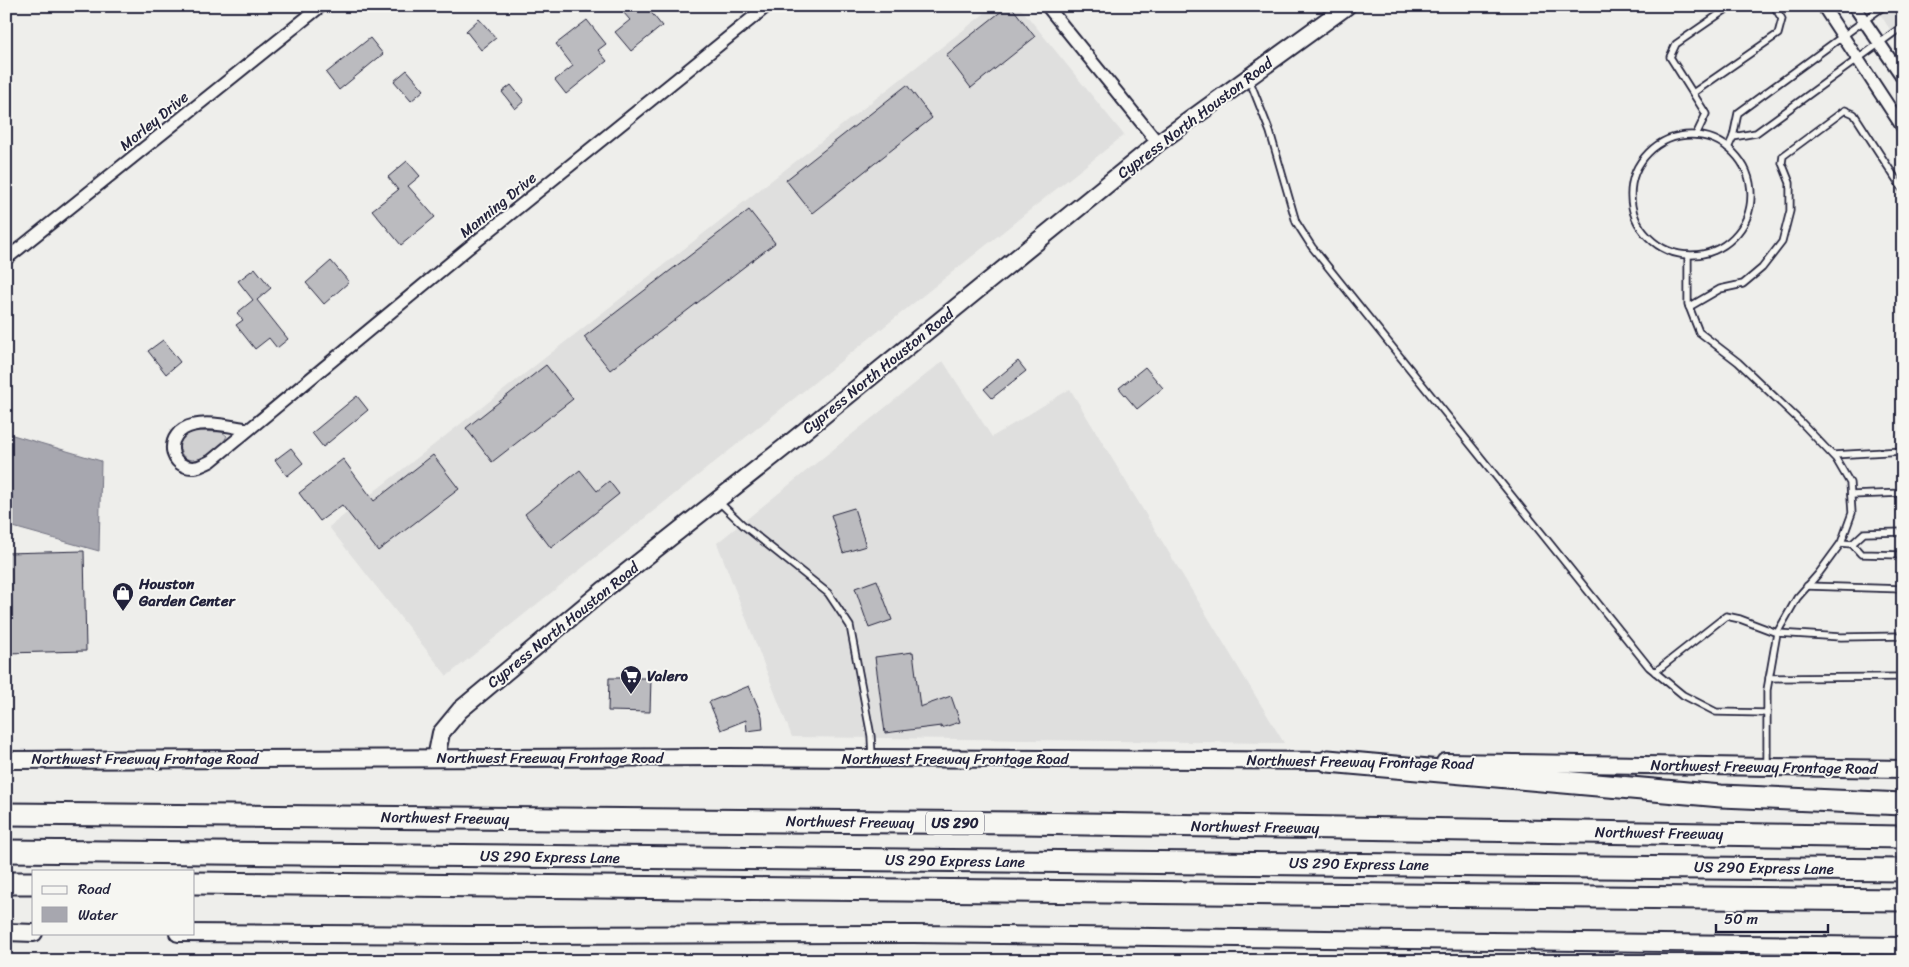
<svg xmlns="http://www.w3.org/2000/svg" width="1909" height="967" font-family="Sriracha,sans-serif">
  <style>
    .built { fill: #dfdfde }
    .green { fill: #d0d0d1; stroke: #797986 }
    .water { fill: #a7a7af; stroke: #727281 }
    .building { fill: #bbbbbf; stroke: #22223b }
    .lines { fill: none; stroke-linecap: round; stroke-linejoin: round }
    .service-casing { stroke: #22223b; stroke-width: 9 }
    .minor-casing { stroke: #22223b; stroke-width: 15 }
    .secondary-casing { stroke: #22223b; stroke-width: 20 }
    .motorway-casing { stroke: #22223b; stroke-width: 25 }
    .service { stroke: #f6f6f2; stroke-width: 5.5 }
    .minor { stroke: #f6f6f2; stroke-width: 11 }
    .secondary { stroke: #f6f6f2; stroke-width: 16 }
    .motorway { stroke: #f6f6f2; stroke-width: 21 }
    .labels { text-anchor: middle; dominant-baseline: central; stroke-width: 4; stroke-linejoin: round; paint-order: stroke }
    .shield { fill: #f6f6f2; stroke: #626272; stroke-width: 1 }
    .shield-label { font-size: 14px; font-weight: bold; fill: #22223b }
    .street-label { font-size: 15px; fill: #22223b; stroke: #f6f6f2 }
    .poi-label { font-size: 15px; font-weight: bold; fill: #22223b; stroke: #f6f6f2; text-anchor: start }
  </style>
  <rect width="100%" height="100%" fill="#eeeeeb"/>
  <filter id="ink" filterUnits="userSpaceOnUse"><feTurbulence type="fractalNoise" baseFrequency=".02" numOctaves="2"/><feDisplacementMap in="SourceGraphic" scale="10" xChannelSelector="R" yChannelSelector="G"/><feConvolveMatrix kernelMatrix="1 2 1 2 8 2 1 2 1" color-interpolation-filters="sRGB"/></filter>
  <g filter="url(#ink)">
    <g class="built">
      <polygon points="994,6 1019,6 1124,135 447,676 329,527"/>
      <polygon points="1875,6 1903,6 1903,50"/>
      <polygon points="943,361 992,437 1070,389 1284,743 792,737 717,543"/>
    </g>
    <path class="green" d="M 195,431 L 222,432 L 227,436 C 218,454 181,476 179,443 L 184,436 Z"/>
    <polygon class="water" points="6,433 101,461 99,551 6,525"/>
    <g class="building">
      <polygon points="631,6 646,6 662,26 631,51 615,32 630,20 623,12"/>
      <polygon points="1008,6 1011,6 1035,37 971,88 946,55"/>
      <polygon points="479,19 496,38 481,50 466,31"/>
      <polygon points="587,20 606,44 598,50 607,61 566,94 555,80 573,66 556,44"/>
      <polygon points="370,38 383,54 339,90 326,73"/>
      <polygon points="407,70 424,90 411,101 394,81"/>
      <polygon points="511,85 524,101 515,109 502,92"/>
      <polygon points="907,85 932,118 812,213 786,180"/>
      <polygon points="407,161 420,176 408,186 435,217 401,245 372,210 398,190 388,177"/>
      <polygon points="749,210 775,243 610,370 584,337"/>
      <polygon points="331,261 349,282 324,304 306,283"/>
      <polygon points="255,268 271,288 257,300 288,339 277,348 269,338 255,349 236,325 243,320 237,313 253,300 238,281"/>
      <polygon points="163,340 180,362 166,374 148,351"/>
      <polygon points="1018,361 1026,371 992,398 984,389"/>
      <polygon points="546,365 573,399 492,462 466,428"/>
      <polygon points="1145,367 1163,388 1137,409 1119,388"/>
      <polygon points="357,396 368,410 323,447 312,433"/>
      <polygon points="291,448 303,463 287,476 275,460"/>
      <polygon points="433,455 459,489 378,551 342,505 320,521 299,493 343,459 374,501"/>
      <polygon points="580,470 597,491 609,481 619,494 551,548 525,514"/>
      <polygon points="854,508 866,546 843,553 831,515"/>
      <polygon points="84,551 86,651 6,653 6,553"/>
      <polygon points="877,580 892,620 869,628 855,588"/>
      <polygon points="913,652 920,707 951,696 960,722 941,728 941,726 885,733 875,657"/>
      <polygon points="609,678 651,678 650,712 608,711"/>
      <polygon points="749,686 762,716 763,729 747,731 746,720 721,730 709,702"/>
    </g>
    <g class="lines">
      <g class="service-casing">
        <g id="service">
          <polyline points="1249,79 1270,132 1296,222 1312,247 1649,667 1683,695 1716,712 1767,713"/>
          <polyline points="1693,93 1778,34 1782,19 1774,6"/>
          <polyline points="1696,135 1706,114 1670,57 1676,44 1731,6"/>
          <circle cx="1691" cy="195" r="60"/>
          <polyline points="1733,137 1756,133 1903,26"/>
          <polyline points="1728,148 1733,137 1738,113 1884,6"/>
          <polyline points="1688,255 1688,304 1699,332 1738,362 1800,421 1836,459 1850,483 1852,513 1841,543"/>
          <polyline points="1689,307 1720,289 1743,284 1762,268 1782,242 1790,211 1790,183 1782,163 1783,156 1845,110 1854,114 1903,190"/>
          <polyline points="1833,455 1903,451"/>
          <polyline points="1851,495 1903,493"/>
          <polyline points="718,501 743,525 828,593 850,626 871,736 872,757"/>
          <polyline points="1852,544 1864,533 1903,532"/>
          <polyline points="1807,586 1903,589"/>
          <polyline points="1655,672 1726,616 1740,619 1777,633 1841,637 1903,636"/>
          <polyline points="1769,678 1903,677"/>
          <polyline points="1767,766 1767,690 1777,633 1797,598 1819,573 1841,543 1852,544 1861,554 1903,555"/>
        </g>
      </g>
      <g class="minor-casing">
        <g id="minor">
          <polyline points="1047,6 1158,143"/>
          <polyline points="1823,6 1903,128"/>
          <polyline points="1854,6 1903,78"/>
          <polyline points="6,259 321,6"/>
          <path d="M 248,429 C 232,427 210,421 194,425 C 161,432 169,472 197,467 C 201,466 207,463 211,461 L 467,249 L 767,6"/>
        </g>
      </g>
      <g class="secondary-casing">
        <g id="secondary">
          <polyline points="436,758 441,733 460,710 484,690 605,589 786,446 1158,143 1347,6"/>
          <polyline points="6,760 727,757 1338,761"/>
          <polyline points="1445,762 1903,769"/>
          <polyline points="6,932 34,933"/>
          <polyline points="178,933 467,935 913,934 1903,946"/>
        </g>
      </g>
      <g class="motorway-casing">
        <g id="motorway">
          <polyline points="1328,761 1721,796 1903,804"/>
          <polyline points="6,814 1022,823 1903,837"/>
          <polyline points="6,851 1903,870"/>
          <polyline points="6,883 34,883"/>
          <polyline points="194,883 1903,900"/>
        </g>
      </g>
      <use href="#service" class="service"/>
      <use href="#minor" class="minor"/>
      <use href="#secondary" class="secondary"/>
      <use href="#motorway" class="motorway"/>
    </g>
  </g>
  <defs>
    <g id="shop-pin" transform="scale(1.125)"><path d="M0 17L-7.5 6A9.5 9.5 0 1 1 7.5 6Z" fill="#22223b" stroke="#f6f6f2"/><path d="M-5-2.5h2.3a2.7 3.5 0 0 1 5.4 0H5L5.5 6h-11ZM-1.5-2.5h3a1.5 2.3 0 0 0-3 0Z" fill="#fff"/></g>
    <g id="supermarket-pin" transform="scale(1.125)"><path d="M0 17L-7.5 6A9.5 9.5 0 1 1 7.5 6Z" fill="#22223b" stroke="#f6f6f2"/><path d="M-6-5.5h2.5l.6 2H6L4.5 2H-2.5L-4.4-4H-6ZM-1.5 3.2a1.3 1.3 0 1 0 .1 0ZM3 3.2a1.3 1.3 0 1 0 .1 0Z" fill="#fff"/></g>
  </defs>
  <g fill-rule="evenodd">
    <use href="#shop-pin" x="123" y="593"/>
    <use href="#supermarket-pin" x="631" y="676"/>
  </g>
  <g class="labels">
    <rect class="shield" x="926" y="811.5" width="58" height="23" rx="4"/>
    <g class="shield-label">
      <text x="955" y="823">US 290</text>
    </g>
    <g class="street-label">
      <text transform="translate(1195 118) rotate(-37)">Cypress North Houston Road</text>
      <text transform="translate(154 121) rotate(-39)">Morley Drive</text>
      <text transform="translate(498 205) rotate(-39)">Manning Drive</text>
      <text transform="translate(878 371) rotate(-39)">Cypress North Houston Road</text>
      <text transform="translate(563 625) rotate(-39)">Cypress North Houston Road</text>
      <text x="550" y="758">Northwest Freeway Frontage Road</text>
      <text x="145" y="759">Northwest Freeway Frontage Road</text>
      <text x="955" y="759">Northwest Freeway Frontage Road</text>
      <text transform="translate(1360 762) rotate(1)">Northwest Freeway Frontage Road</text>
      <text transform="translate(1764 767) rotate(1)">Northwest Freeway Frontage Road</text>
      <text transform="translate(445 818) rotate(1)">Northwest Freeway</text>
      <text transform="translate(850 822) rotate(1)">Northwest Freeway</text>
      <text transform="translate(1255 827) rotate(1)">Northwest Freeway</text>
      <text transform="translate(1659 833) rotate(1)">Northwest Freeway</text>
      <text transform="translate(550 857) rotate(1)">US 290 Express Lane</text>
      <text transform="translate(955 861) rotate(1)">US 290 Express Lane</text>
      <text transform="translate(1359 864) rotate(1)">US 290 Express Lane</text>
      <text transform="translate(1764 868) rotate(1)">US 290 Express Lane</text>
    </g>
    <g class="poi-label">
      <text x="139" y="584">Houston<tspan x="139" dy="17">Garden Center</tspan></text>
      <text x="647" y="676">Valero</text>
    </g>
  </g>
  <rect width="1909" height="967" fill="none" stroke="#f6f6f2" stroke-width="25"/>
  <rect x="12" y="12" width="1884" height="942" fill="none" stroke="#22223b" stroke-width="2" filter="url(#ink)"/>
  <rect x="32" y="870" width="162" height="65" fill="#f6f6f2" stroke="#a1a1a9"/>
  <rect x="42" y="886" width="25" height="8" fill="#f6f6f2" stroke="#a1a1a9"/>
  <text x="78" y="894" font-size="15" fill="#22223b">Road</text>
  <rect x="42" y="907" width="25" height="15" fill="#a7a7af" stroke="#a1a1a9"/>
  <text x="78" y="920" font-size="15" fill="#22223b">Water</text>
  <path d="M1716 924v8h112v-8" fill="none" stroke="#22223b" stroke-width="2.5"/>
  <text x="1724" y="924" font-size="15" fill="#22223b" stroke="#f6f6f2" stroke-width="4" paint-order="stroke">50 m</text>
</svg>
